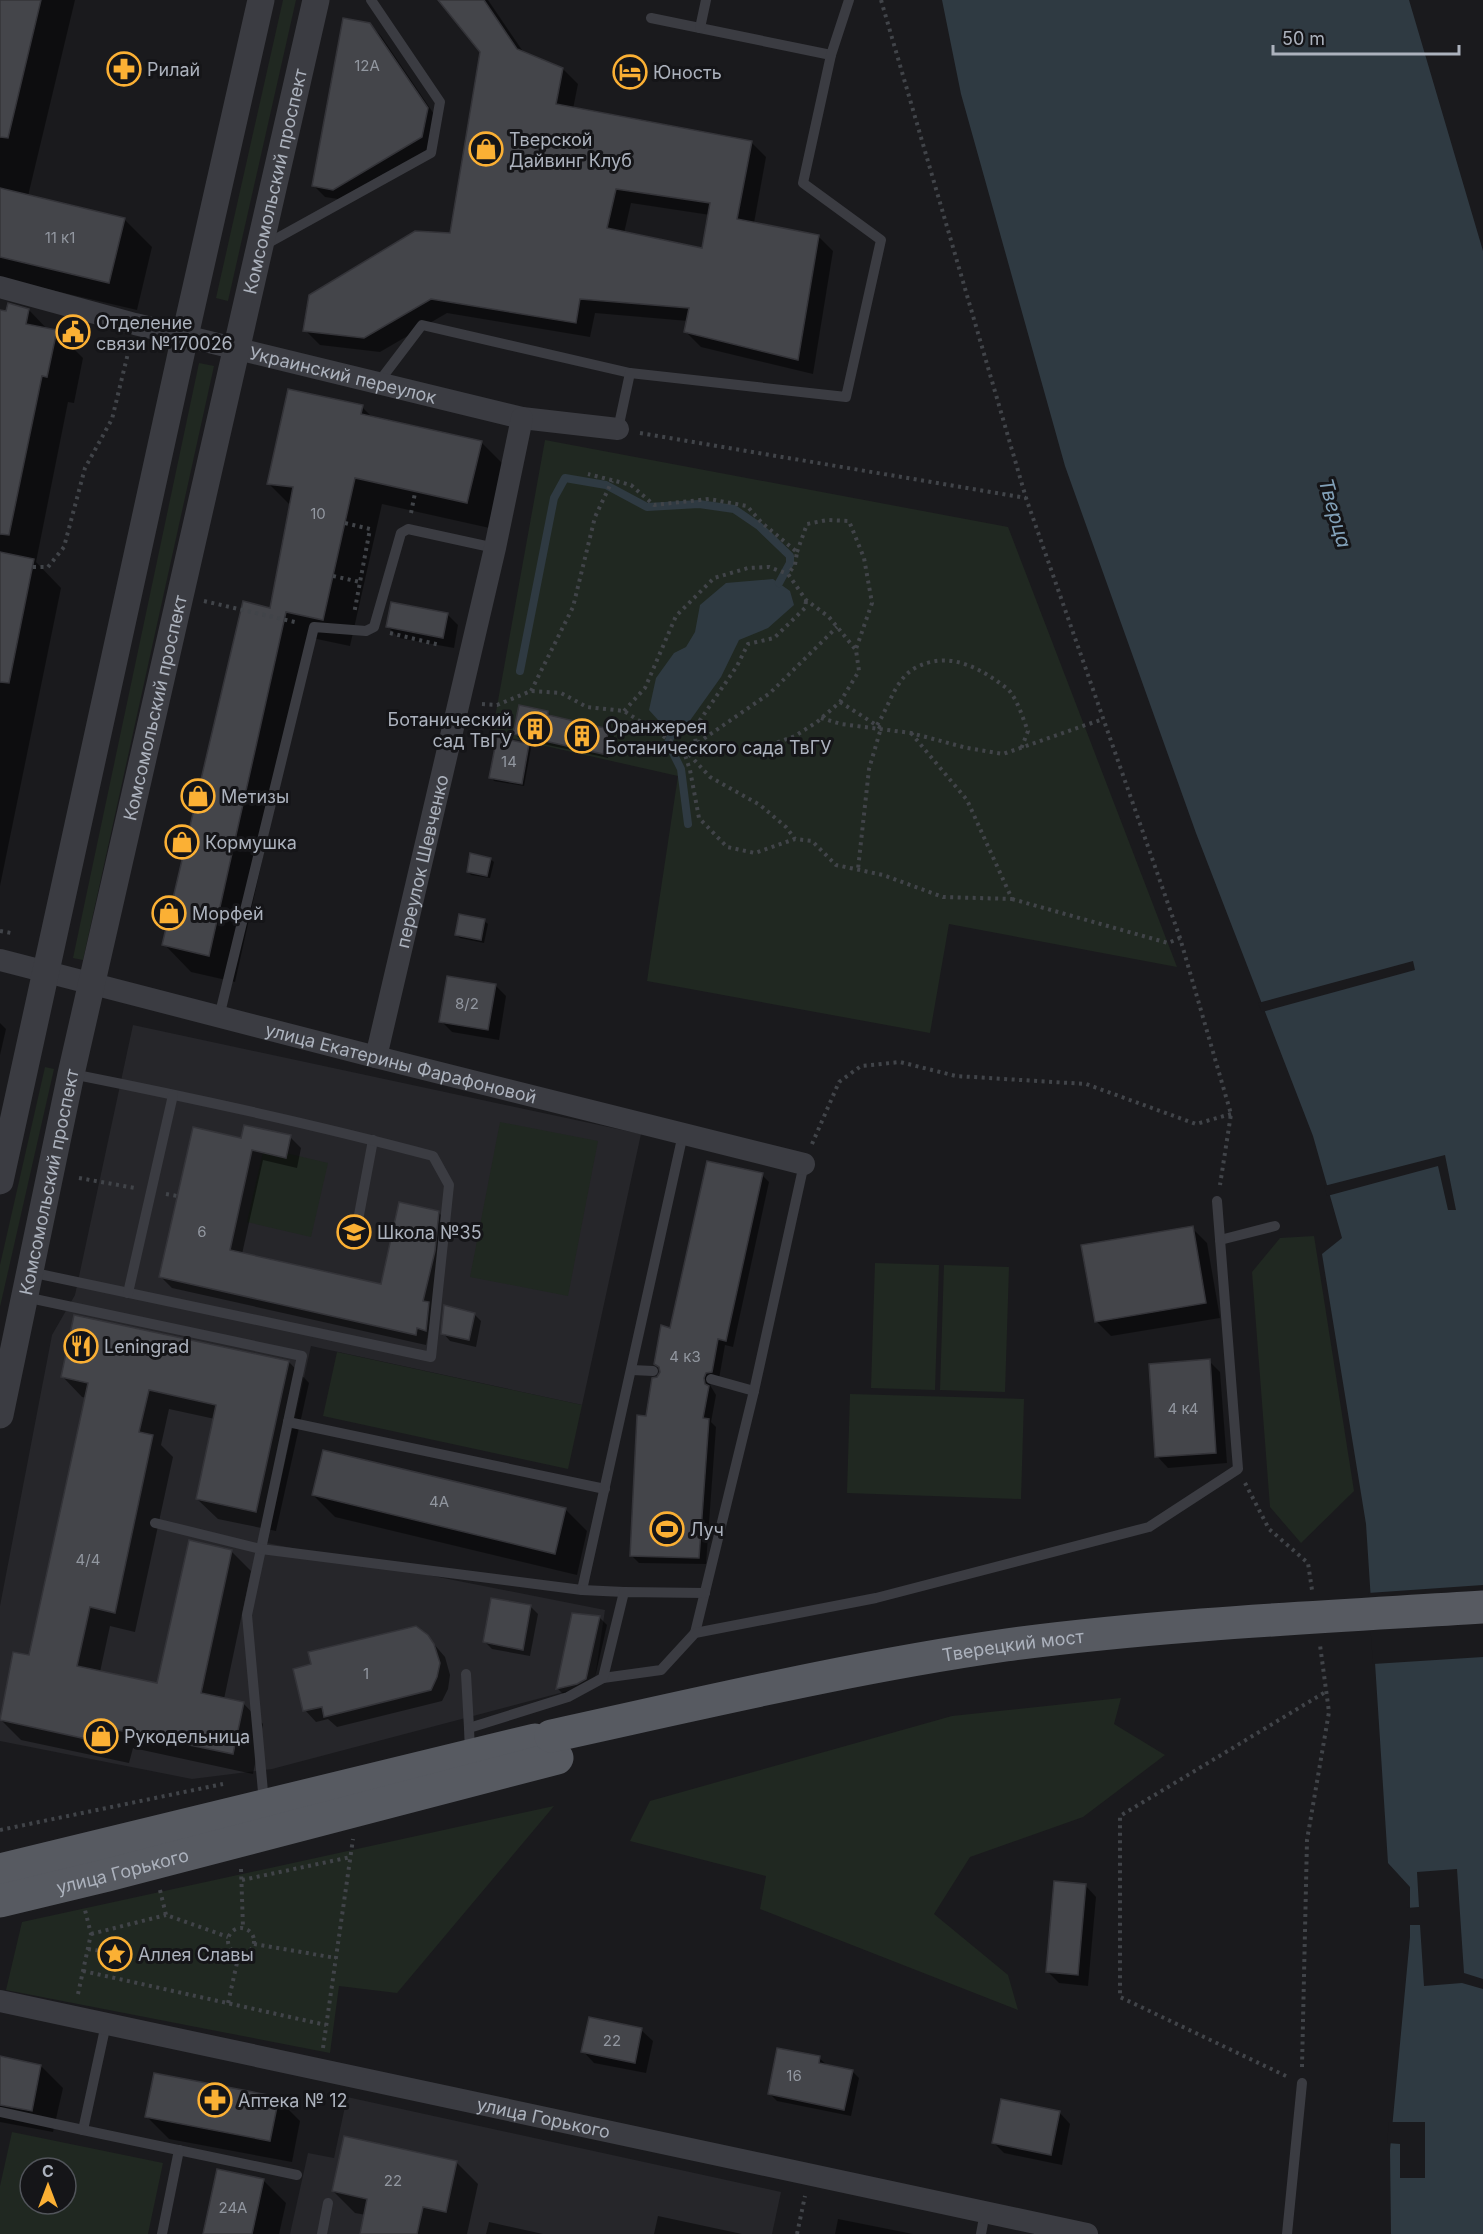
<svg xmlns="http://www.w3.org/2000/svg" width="1483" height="2234" font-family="Inter,sans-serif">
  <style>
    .built { fill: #26262a }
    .green { fill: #202821; fill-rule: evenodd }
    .water { fill: #2f3a42 }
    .pier { fill: #1a1a1d }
    .shadow { fill: #0007; fill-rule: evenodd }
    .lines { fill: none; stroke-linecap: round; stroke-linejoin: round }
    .stream { stroke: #2f3a42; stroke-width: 8 }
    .building { fill: #44454a; stroke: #343439; stroke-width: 1.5; fill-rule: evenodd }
    .path { stroke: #414449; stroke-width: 4; stroke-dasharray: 3 4.5; stroke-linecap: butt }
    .service { stroke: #3b3c42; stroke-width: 10 }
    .minor { stroke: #3b3c42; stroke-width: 22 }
    .tertiary { stroke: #3b3c42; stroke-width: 27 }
    .primary { stroke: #575a61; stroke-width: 33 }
    .primary-bridge { stroke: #575a61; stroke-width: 33 }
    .labels { text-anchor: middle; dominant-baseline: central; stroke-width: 6; stroke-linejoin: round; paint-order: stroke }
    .number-label { font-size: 15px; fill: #9297a0 }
    .poi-label { font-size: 18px; fill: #acb2bd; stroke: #151518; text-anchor: start }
    .street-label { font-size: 18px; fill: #acb2bd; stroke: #151518 }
    .water-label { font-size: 20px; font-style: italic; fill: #82a1b9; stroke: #151518 }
  </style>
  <rect width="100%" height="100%" fill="#1a1a1d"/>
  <g class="built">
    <polygon points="133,1025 641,1134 582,1405 311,1346 267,1543 605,1610 594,1684 272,1769 192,1779 0,1741 0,1606 52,1335 75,1295"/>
    <polygon points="347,2097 781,2192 772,2234 290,2234 308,2153 334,2158"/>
  </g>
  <g class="green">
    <polygon points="283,0 296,0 228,301 216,298"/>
    <polygon points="199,363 214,366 83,960 73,958"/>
    <polygon points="545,440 1008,527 1177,967 949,924 930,1033 647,981 678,776 492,734"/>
    <polygon points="45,1067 54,1069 0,1307 0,1265"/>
    <polygon points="500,1122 598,1141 568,1296 470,1277"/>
    <polygon points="264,1148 328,1163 311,1237 247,1222"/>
    <polygon points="1314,1236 1354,1491 1301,1543 1270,1507 1252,1272 1280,1238"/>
    <polygon points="875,1263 939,1265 935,1390 871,1388"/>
    <polygon points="944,1265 1009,1267 1005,1392 940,1390"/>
    <polygon points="337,1352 582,1405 568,1469 323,1416"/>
    <polygon points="850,1394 1024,1399 1021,1499 847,1493"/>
    <polygon points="1121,1698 1114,1724 1165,1755 1083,1817 970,1857 934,1914 1008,1975 1018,2010 760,1909 766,1876 630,1841 650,1801 952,1716"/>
    <polygon points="554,1806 397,1993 339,1986 330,2053 6,1990 22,1922"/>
    <path d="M 12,2132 L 163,2163 L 148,2234 L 0,2234 L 0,2186 ZM 30,2168 L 66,2168 L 66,2204 L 30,2204 Z"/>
  </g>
  <g class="water">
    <polygon points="942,0 1409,0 1483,251 1483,2234 1391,2234 1390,2150 1410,1937 1410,1887 1388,1863 1366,1524 1322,1254 1342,1238 1313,1136 1196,833 1065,466 961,94"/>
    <polygon points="773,579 790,591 794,605 768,628 739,640 721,677 684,729 658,720 649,710 656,678 674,653 686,647 695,632 700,605 726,583"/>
  </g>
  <g class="pier">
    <polygon points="1413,961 1415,970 1262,1012 1258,1003"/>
    <polygon points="1445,1155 1456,1210 1448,1210 1438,1166 1327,1196 1324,1186"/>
    <polygon points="1483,1585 1483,1657 1373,1664 1368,1593"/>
    <polygon points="1457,1869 1464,1973 1483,1979 1483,1989 1462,1983 1424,1986 1420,1925 1407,1925 1407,1908 1419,1907 1417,1872"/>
    <polygon points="1389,2122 1425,2122 1425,2178 1400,2178 1400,2144 1387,2143"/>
  </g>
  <g class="shadow">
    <polygon points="0,0 75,0 28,196 124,219 152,247 137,310 0,278"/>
    <path d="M 440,0 L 488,0 L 524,53 L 563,69 L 578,84 L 573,109 L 751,142 L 766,157 L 754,223 L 818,236 L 833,251 L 813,374 L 701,347 L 686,332 L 688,321 L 595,313 L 590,337 L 447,313 L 380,352 L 320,345 L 305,330 L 451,235 L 481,52 ZM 631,203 L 710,215 L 703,249 L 624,233 Z"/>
    <polygon points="370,24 381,36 438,120 433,148 344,200 325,197 314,186"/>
    <polygon points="29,310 48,330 56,331 83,358 74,403 68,402 36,562 61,588 0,886 0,312"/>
    <polygon points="362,407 373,418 481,442 508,469 494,529 382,504 350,646 312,638 235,982 191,972 164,944 271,609 291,506 268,483"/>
    <polygon points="447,614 458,625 454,648 399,638 388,627"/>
    <polygon points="548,712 553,718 609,731 614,736 608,758 520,739 515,734"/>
    <polygon points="528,745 531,748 524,786 494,781 491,777"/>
    <polygon points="490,859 494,862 490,878 471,875 468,872"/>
    <polygon points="484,921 488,924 484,943 460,938 456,935"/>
    <polygon points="495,985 506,996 499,1040 452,1032 441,1021"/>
    <polygon points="0,1023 6,1029 0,1055"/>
    <polygon points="290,1137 301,1148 297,1168 263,1160 242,1254 382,1286 438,1212 449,1223 426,1345 172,1288 161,1277 242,1140"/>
    <polygon points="762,1175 769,1182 733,1347 725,1345 719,1379 713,1380 710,1385 716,1395 711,1422 716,1427 706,1564 639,1563 632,1556 647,1417 658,1379 662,1372 671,1330"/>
    <polygon points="1192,1228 1207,1243 1220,1318 1111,1336 1096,1321"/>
    <polygon points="474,1314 481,1321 476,1347 450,1341 443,1333"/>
    <polygon points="1209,1361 1220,1372 1227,1463 1168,1468 1157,1456"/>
    <polygon points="289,1362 309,1383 276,1531 218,1519 197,1499 215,1419 169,1409 161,1445 173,1457 135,1632 110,1626 100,1672 159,1685 231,1551 251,1571 224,1699 243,1703 263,1724 253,1774 133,1748 129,1763 21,1740 0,1719 30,1657 87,1398 82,1397 62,1376"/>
    <polygon points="313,1495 565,1509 587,1531 577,1575 335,1517"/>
    <polygon points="530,1606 538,1614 530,1656 492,1649 485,1642"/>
    <polygon points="573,1614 600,1618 607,1625 593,1686 564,1695 557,1688"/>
    <polygon points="427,1636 445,1657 450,1675 448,1689 442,1701 337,1727 328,1719 316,1722 305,1710"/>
    <polygon points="1085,1885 1096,1897 1088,1986 1059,1983 1048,1972"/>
    <polygon points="641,2030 653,2041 646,2073 594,2063 583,2051"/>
    <polygon points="0,2058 41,2066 63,2088 53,2132 0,2122"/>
    <polygon points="819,2058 827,2065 852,2071 859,2078 851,2116 777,2101 770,2094"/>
    <polygon points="278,2099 300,2121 292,2162 169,2139 147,2117"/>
    <polygon points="1059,2112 1070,2124 1062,2165 1004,2153 993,2142"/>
    <polygon points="456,2162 478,2184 467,2234 361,2234 366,2215 355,2213 333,2191"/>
    <polygon points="218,2170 264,2181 286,2203 279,2234 204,2234"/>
    <polygon points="658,2216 742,2234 654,2234"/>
    <polygon points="838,2219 913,2234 835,2234"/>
    <polygon points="489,2222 543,2234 486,2234"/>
  </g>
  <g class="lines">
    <g class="stream">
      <polyline points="520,671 554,498 565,478 606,485 647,507 699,504 734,509 759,526 790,556 790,563 779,583"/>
      <polyline points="675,726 668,743 681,769 688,824"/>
    </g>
  </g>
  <g class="building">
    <polygon points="0,0 41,0 8,138 0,137"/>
    <path d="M 438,0 L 484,0 L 517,49 L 563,68 L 556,104 L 752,141 L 737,219 L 819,235 L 798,360 L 684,332 L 689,308 L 580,299 L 576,323 L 431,299 L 364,338 L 303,331 L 309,295 L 415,231 L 450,233 L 480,52 ZM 616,189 L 710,203 L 702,248 L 607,228 Z"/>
    <polygon points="343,18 370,23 428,108 422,137 333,190 312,186"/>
    <polygon points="0,188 125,218 109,283 0,257"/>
    <polygon points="8,303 29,309 26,324 57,330 47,377 42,376 9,535 0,534 0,310 6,311"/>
    <polygon points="288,389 363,405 361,414 482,441 467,503 355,478 323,620 286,612 209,956 162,945 243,601 270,608 293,487 267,484"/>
    <polygon points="0,552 34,559 9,683 0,682"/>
    <polygon points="391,602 448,613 443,638 386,627"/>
    <polygon points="519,705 548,711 548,715 609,729 603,754 513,734"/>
    <polygon points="497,737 529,744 522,784 489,778"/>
    <polygon points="470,853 491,858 487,876 467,872"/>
    <polygon points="459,914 485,919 481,940 455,935"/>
    <polygon points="447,976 496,984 488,1030 439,1022"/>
    <polygon points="244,1125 291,1135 286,1158 252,1150 230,1250 381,1284 399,1202 439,1211 435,1251 423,1301 429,1302 426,1331 417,1328 416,1335 159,1277 193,1127 241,1138"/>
    <polygon points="707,1161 763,1173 726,1341 718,1339 712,1372 706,1373 704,1378 705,1384 709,1386 703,1418 709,1419 699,1558 630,1556 637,1415 646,1416 652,1378 657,1377 660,1372 659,1367 654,1364 661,1325 670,1328"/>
    <polygon points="1193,1226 1206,1303 1095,1322 1081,1245"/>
    <polygon points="444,1305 475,1313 469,1340 441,1334"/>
    <polygon points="74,1315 289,1361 256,1512 196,1499 216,1405 149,1390 139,1432 153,1435 115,1613 90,1607 77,1666 157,1683 189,1540 232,1550 201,1693 244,1702 233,1754 113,1729 109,1744 0,1720 13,1652 29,1655 88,1383 61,1377"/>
    <polygon points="1210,1359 1216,1453 1155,1457 1149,1364"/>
    <polygon points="323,1450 566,1508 555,1554 312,1495"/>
    <polygon points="491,1598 531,1605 523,1650 483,1642"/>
    <polygon points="572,1613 600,1616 586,1679 577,1684 556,1689"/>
    <polygon points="416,1626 428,1635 434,1644 440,1663 437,1677 431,1690 324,1717 322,1707 303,1711 293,1669 311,1664 308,1652"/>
    <polygon points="1054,1881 1086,1884 1078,1975 1046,1972"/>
    <polygon points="589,2017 642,2028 635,2063 581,2052"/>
    <polygon points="777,2048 820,2056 819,2063 853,2070 844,2110 768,2094"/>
    <polygon points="0,2056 41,2065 32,2111 0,2105"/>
    <polygon points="154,2073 279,2097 270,2141 145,2117"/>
    <polygon points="1001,2099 1060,2111 1051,2155 992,2143"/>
    <polygon points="344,2136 457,2161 446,2212 423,2207 417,2234 360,2234 367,2199 332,2191"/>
    <polygon points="217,2169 264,2179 252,2234 203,2234"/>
  </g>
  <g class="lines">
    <g class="path">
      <polyline points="881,0 1026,498 1180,938 1231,1114 1220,1185"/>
      <polyline points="640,433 1026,498"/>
      <polyline points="411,513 415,493"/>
      <polyline points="345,523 370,529 354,614"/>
      <polyline points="797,552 807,524 827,520 849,521 864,558 872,603 856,649"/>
      <polyline points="33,567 48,567 64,547 85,468 112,419 130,345"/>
      <polyline points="333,576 360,582"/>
      <polyline points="204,601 299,623"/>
      <polyline points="806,601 805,608 774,638 748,644 737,666 694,729 696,744 770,693 837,627"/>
      <polyline points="390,633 440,645"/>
      <polyline points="531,691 573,607 595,517 612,481"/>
      <polyline points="840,702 881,728 869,769 858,869"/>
      <polyline points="482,704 497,705 531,691 561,693 587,707 624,711 683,749 696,744 727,748 764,747 795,736 817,722 840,702 859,671 856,650 829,617 806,600 788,574 795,565 797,552 761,522 747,506 709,499 654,505 631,485 588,474"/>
      <polyline points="624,711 645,688 676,616 714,578 748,568 769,567 788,574"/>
      <polyline points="821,718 841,724 911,733 967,748 1003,754 1103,719"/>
      <path d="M 877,725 C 889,707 895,679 915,668 C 945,652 972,664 997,681 C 1002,685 1008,688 1011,693 C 1019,704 1023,719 1028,731 L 1021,749"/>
      <polyline points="683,749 690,770 699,818 727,847 755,853 795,839 812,841 836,865 883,875 943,897 1012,899 967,800 911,733"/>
      <polyline points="684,749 710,777 760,805 786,827 795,839"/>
      <polyline points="1012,899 1168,943 1180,938"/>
      <polyline points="0,931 11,933"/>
      <polyline points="812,1144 839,1082 861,1066 900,1062 956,1076 1086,1084 1196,1124 1231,1114"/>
      <polyline points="79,1178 135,1188"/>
      <polyline points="166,1194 177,1196"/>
      <polyline points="1245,1483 1269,1529 1308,1563 1312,1590"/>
      <polyline points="0,1830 223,1784"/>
      <polyline points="241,1869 243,1927"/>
      <polyline points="242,1880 351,1857"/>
      <polyline points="160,1890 166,1915 228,1937"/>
      <circle cx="241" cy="1941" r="13"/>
      <polyline points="91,1934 166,1915"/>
      <polyline points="254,1944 336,1958"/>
      <polyline points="88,1949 108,1952"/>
      <polyline points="83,1971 326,2025"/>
      <polyline points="78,1994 91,1934 85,1910"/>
      <polyline points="228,2003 239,1954"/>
      <polyline points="323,2048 353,1839"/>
      <polyline points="1302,2067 1307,1840 1329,1712 1320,1645"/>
      <polyline points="1286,2076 1120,1997 1120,1816 1327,1691"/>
      <polyline points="797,2234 805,2196"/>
    </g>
    <g class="service">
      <polyline points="651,18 831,55"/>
      <polyline points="700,28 706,0"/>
      <polyline points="263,246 431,153 440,102 371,0"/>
      <polyline points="378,383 422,325 630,373"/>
      <polyline points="618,429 630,373 846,397 881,240 803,183 831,55 849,0"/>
      <polyline points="219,1017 314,627 366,631 374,627 401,533 408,529 495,548"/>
      <polyline points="356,1231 373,1140"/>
      <polyline points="1220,1240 1275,1226"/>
      <path d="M 30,1272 L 431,1357 L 449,1185 L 433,1156 C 314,1124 193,1098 72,1074"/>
      <polyline points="128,1293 173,1095"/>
      <polyline points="25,1297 302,1356 247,1615 264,1803"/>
      <polyline points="632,1370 653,1371"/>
      <polyline points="711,1379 754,1391"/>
      <polyline points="288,1422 605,1489"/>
      <polyline points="155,1523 261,1549 582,1590 683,1134"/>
      <polyline points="582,1590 624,1592"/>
      <polyline points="695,1633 754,1391 804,1164"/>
      <polyline points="466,1674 469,1728"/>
      <polyline points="603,1678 661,1670 695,1633 876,1598 1149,1527 1238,1469 1217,1201"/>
      <polyline points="470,1753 469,1728 568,1697 603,1678 624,1592 705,1593"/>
      <polyline points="106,2024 83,2130 297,2175"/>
      <polyline points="0,2112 83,2130"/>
      <polyline points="162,2234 179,2150"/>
      <polyline points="322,2234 328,2203"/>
      <polyline points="981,2234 985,2212"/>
      <polyline points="1287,2234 1302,2083"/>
    </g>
    <g class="minor">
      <path id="s1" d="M 0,287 L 135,324 L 522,418 L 618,429"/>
      <path id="s2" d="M 0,960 L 376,1057 L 804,1164"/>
      <path id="s3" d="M 376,1057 L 495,548 L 522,418"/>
      <path id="s4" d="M 0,2001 L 1087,2234"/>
    </g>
    <g class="tertiary">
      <polyline points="0,1181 185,336 261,0"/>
      <path id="s5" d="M 0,1415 L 71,1074 L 316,0"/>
    </g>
    <g class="primary">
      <polyline points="0,1870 535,1740"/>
      <path id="s6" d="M 0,1901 L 108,1875 L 557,1758"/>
    </g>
    <path class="primary-bridge" id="s7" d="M 551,1736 C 702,1703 853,1667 1006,1645 C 1164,1624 1324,1617 1483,1607"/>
  </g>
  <defs>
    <g id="pharmacy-ring" transform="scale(1.725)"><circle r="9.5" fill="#151518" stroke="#fbb034" stroke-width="1.5"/><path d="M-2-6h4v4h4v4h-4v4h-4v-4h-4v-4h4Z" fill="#fbb034"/></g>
    <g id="hotel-ring" transform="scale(1.725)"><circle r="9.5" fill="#151518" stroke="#fbb034" stroke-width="1.5"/><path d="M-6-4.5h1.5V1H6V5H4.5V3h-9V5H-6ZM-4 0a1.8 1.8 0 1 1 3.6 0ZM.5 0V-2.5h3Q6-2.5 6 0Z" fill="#fbb034"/></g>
    <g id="shop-ring" transform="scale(1.725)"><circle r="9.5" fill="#151518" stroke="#fbb034" stroke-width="1.5"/><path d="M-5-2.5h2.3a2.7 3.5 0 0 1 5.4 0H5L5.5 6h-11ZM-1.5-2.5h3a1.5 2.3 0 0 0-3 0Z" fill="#fbb034"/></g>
    <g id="civic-ring" transform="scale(1.725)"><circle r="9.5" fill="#151518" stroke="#fbb034" stroke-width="1.5"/><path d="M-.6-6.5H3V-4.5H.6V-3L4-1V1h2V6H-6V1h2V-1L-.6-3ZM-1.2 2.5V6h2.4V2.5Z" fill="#fbb034"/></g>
    <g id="building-ring" transform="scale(1.725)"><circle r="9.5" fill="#151518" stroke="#fbb034" stroke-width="1.5"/><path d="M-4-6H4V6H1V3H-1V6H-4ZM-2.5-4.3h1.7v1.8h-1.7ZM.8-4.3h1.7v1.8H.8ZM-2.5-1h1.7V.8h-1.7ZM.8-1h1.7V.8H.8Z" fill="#fbb034"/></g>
    <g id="school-ring" transform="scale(1.725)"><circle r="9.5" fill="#151518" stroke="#fbb034" stroke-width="1.5"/><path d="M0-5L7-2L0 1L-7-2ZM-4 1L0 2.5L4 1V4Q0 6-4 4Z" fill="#fbb034"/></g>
    <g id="restaurant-ring" transform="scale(1.725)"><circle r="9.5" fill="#151518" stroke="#fbb034" stroke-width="1.5"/><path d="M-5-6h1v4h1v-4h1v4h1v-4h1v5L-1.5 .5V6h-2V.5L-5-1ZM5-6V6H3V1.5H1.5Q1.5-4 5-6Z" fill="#fbb034"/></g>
    <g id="stadium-ring" transform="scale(1.725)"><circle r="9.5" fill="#151518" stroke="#fbb034" stroke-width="1.5"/><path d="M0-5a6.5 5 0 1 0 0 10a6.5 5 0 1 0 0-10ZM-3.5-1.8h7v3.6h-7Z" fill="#fbb034"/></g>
    <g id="sight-ring" transform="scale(1.725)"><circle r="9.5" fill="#151518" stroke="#fbb034" stroke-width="1.5"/><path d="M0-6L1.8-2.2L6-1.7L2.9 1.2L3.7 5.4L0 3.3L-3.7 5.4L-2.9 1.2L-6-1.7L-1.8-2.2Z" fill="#fbb034"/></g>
  </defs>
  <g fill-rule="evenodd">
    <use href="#pharmacy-ring" x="124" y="69"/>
    <use href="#hotel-ring" x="630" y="72"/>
    <use href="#shop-ring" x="486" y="149"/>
    <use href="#civic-ring" x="73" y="332"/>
    <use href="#building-ring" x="535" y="729"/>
    <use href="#building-ring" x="582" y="736"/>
    <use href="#shop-ring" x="198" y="796"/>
    <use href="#shop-ring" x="182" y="842"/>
    <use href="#shop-ring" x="169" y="913"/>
    <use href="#school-ring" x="354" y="1232"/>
    <use href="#restaurant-ring" x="81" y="1346"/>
    <use href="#stadium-ring" x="667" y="1529"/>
    <use href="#shop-ring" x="101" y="1736"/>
    <use href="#sight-ring" x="115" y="1954"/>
    <use href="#pharmacy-ring" x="215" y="2100"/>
  </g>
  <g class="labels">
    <g class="number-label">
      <text x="367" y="65">12А</text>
      <text x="60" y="237">11 к1</text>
      <text x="318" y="513">10</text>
      <text x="509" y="761">14</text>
      <text x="467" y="1003">8/2</text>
      <text x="202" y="1231">6</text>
      <text x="685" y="1356">4 к3</text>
      <text x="1183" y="1408">4 к4</text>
      <text x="439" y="1501">4А</text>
      <text x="88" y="1559">4/4</text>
      <text x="366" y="1673">1</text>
      <text x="612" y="2040">22</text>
      <text x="794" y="2075">16</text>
      <text x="393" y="2180">22</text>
      <text x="233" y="2207">24А</text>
    </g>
    <g class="poi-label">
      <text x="147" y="69">Рилай</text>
      <text x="653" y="72">Юность</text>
      <text x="509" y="139">Тверской<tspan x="509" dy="21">Дайвинг Клуб</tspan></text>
      <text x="96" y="322">Отделение<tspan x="96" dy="21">связи №170026</tspan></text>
      <text x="512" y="719" text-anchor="end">Ботанический<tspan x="512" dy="21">сад ТвГУ</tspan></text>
      <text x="605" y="726">Оранжерея<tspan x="605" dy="21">Ботанического сада ТвГУ</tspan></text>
      <text x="221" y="796">Метизы</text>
      <text x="205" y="842">Кормушка</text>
      <text x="192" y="913">Морфей</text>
      <text x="377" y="1232">Школа №35</text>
      <text x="104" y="1346">Leningrad</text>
      <text x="690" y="1529">Луч</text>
      <text x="124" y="1736">Рукодельница</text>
      <text x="138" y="1954">Аллея Славы</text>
      <text x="238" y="2100">Аптека № 12</text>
    </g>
    <g class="street-label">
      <text stroke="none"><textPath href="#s5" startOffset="1264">Комсомольский проспект</textPath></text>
      <text stroke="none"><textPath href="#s1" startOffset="354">Украинский переулок</textPath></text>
      <text stroke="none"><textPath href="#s5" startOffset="724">Комсомольский проспект</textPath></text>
      <text stroke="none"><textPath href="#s3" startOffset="201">переулок Шевченко</textPath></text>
      <text stroke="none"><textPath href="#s2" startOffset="414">улица Екатерины Фарафоновой</textPath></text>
      <text stroke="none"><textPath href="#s5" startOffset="238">Комсомольский проспект</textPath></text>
      <text stroke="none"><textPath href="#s7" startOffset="471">Тверецкий мост</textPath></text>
      <text stroke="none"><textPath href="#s6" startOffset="126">улица Горького</textPath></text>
      <text stroke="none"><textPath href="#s4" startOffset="556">улица Горького</textPath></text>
    </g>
    <g class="water-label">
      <text transform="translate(1335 513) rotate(74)">Тверца</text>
    </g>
  </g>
  <g transform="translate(48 2186)"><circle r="28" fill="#151518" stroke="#51545a" stroke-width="1.5"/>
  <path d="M0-4.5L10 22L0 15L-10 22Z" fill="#fbb034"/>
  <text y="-9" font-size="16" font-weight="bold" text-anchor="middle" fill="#acb2bd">С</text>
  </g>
  <path d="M1273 45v9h186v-9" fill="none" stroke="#acb2bd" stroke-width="3"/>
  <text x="1282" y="45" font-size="18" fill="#acb2bd" stroke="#151518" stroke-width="4.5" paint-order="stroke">50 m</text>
</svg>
